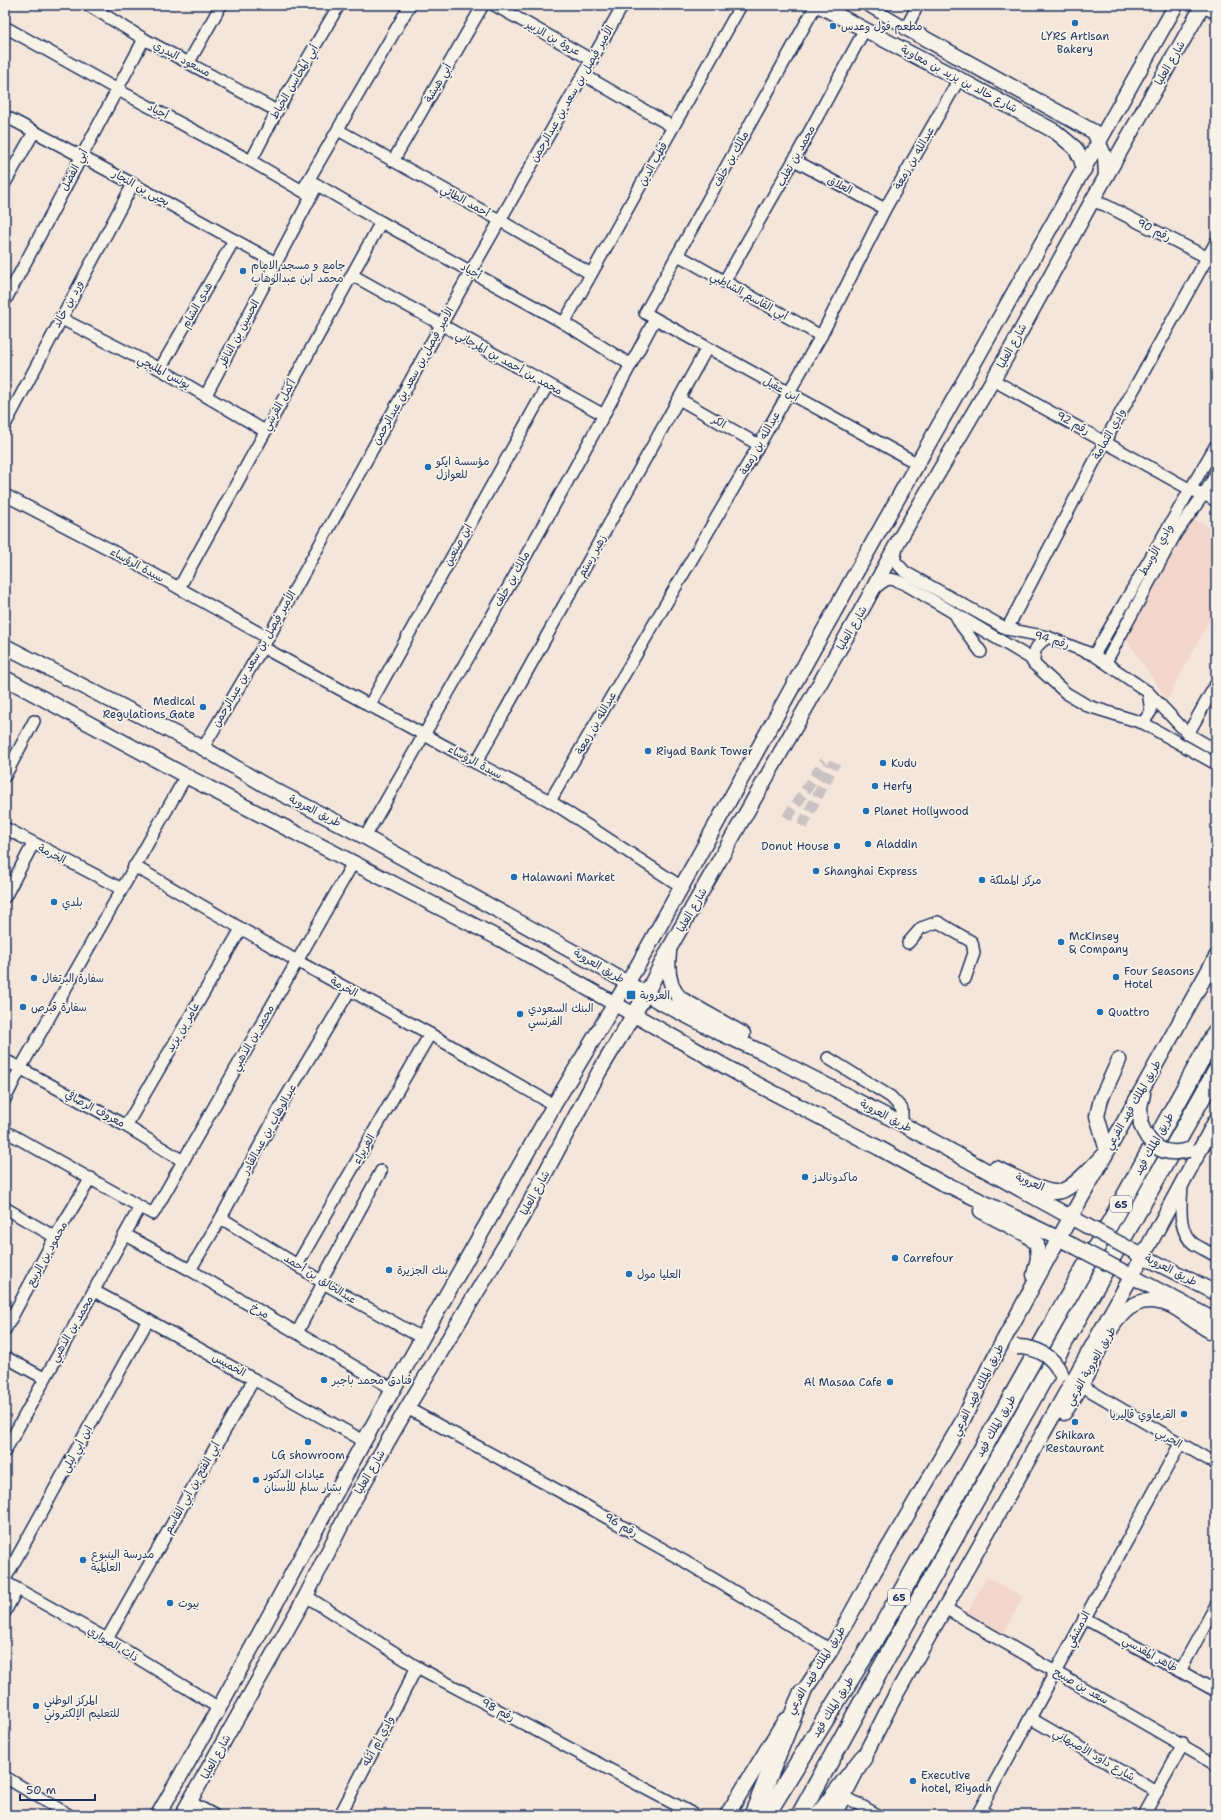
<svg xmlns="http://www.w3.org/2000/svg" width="1221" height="1820" font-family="'Shantell Sans','Playpen Sans Arabic',sans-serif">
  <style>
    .built { fill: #f2d6cb }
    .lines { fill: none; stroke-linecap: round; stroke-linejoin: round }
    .minor-tunnel { stroke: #c9c1c2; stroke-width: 11; stroke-dasharray: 11 5.5; stroke-linecap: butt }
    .minor-casing { stroke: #1b2f5e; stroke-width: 14 }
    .major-casing { stroke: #1b2f5e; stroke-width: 17 }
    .highway-casing { stroke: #1b2f5e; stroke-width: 20 }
    .minor { stroke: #f7f3e8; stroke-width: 11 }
    .major { stroke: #f7f3e8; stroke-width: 14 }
    .highway { stroke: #f7f3e8; stroke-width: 17 }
    .major-bridge-casing { stroke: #1b2f5e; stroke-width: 17; stroke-linecap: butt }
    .major-bridge { stroke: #f7f3e8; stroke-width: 14 }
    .poi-dot { fill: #1f6fb2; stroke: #f7f3e8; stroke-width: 1.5 }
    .labels { text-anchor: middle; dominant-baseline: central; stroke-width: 3.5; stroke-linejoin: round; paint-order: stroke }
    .shield { fill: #f7f3e8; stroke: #5d6a87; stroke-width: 1 }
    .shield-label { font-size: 10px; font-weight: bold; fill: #1b2f5e }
    .poi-label { font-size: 11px; fill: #1b2f5e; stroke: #f7f3e8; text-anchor: start }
    .street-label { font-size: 11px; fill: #1b2f5e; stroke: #f7f3e8 }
  </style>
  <rect width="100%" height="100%" fill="#f5e6db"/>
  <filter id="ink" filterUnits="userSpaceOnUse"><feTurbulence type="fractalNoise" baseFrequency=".025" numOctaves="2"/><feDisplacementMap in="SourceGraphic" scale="8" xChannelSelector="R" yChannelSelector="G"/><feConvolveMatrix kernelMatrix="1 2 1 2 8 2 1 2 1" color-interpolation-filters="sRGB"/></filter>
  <g filter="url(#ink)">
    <g class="built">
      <polygon points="1188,516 1216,531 1216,608 1167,700 1121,631"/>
      <polygon points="986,1577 1023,1597 1004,1633 967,1614"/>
    </g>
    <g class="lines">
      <g class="minor-tunnel">
        <polyline points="787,818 825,761"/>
        <polyline points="802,826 835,762"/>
      </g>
      <g class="minor-casing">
        <g id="minor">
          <polyline points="88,5 144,39 277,111"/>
          <polyline points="494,5 592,60"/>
          <polyline points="816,5 645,313 918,464"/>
          <polyline points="867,5 906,28 918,5"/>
          <polyline points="1202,7 1216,13"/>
          <polyline points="5,27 118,90 251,161 311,196"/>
          <polyline points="189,62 221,5"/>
          <polyline points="584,75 673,127"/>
          <polyline points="5,116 133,184 276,263"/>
          <polyline points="338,130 501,221 591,274"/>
          <polyline points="794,160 885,209"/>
          <polyline points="251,161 277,111 339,5"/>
          <polyline points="393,161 483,5"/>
          <polyline points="309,180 381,222 564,323 631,365"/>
          <polyline points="5,183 34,132"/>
          <polyline points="305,186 410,5"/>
          <polyline points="1092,201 1105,205 1216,262"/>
          <polyline points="678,255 821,336"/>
          <polyline points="352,275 604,415"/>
          <polyline points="724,282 794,160 865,29"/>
          <polyline points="5,301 144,39"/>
          <polyline points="60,318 160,369 265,431"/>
          <polyline points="564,323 741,5"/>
          <polyline points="160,369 234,240"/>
          <polyline points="993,380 1191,490 1204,494 1216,501"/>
          <polyline points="206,395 314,191"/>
          <polyline points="679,399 759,445"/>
          <polyline points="5,425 133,184"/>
          <polyline points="5,495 111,550 268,638"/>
          <polyline points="897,548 894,560 905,572 1007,629 1048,637 1094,655 1148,692 1188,734 1216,750"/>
          <polyline points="179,588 381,222"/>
          <path d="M 875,588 C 888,577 889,577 905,584 L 1030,658 L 1034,664 L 1066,693 L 1088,706 L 1143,723 L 1216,764"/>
          <polyline points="955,614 961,625 981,652"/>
          <polyline points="1007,629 1105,441 1216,242"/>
          <polyline points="262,647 476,763 550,801 682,887"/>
          <polyline points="1094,655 1216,445"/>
          <polyline points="1106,662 1176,533 1204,494 1216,474"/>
          <path d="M 1034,664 C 1034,649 1035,646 1048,637"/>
          <polyline points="369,706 548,384"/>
          <polyline points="1143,723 1151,711 1148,692"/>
          <polyline points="1188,734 1216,684"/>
          <polyline points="203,748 268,638 471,271 623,5"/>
          <polyline points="476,763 707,348"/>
          <polyline points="5,776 34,721"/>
          <polyline points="550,801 759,445 821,336 885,209 959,79"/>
          <polyline points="5,828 122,889"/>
          <path d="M 365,837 C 464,666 563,494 655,319"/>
          <polyline points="134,866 297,961 430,1034 554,1105"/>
          <polyline points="5,897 33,844"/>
          <polyline points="908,943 921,928 938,922 972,942 974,953 965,979"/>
          <polyline points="828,1058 891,1097 902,1109 902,1124"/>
          <polyline points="5,1060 126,1126 183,1161"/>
          <polyline points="5,1099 20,1069 186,776"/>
          <polyline points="126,1126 241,929"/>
          <polyline points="5,1131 153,1214 353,863"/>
          <path d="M 1182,1185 C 1181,1203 1177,1232 1194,1244 C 1201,1248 1209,1252 1216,1256"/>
          <polyline points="5,1208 55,1237"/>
          <polyline points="221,1218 297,1265 323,1283 422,1338"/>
          <polyline points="126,1235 190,1270 393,1389"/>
          <polyline points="297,1265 430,1034"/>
          <polyline points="190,1270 221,1218 283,1102 350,990"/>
          <polyline points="94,1291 148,1320 364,1441"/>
          <polyline points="5,1330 55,1237 91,1178"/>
          <polyline points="297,1333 323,1283 324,1276 381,1171"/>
          <polyline points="5,1357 44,1378"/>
          <polyline points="1082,1386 1216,1464"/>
          <polyline points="407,1408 579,1502 684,1561 831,1650"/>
          <polyline points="5,1451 140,1207"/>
          <polyline points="5,1579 148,1320"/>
          <polyline points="5,1582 107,1639 219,1708"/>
          <polyline points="306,1596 417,1667 695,1815"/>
          <polyline points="945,1608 1216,1765"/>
          <polyline points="5,1612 17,1589"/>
          <polyline points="1084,1618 1216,1691"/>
          <polyline points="107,1639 254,1379"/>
          <polyline points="1180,1671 1216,1605"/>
          <polyline points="1030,1718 1157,1792"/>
          <polyline points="5,1777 69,1815"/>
          <polyline points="844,1796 878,1815"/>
          <polyline points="190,1802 214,1815"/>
          <polyline points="980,1810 989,1815"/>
          <polyline points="340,1815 417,1667"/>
          <polyline points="977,1815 1180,1444"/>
          <polyline points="1144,1815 1183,1744"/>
          <polyline points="1215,1815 1216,1814"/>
        </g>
      </g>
      <g class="major-casing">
        <g id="major">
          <polyline points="818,5 959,79 1056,132 1075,148 1081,159 1084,170"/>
          <polyline points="906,28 1094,132 1105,157 1106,176"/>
          <polyline points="5,646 203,748 263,784 365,837 588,960 658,1001 720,1033 764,1053 902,1124 1085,1225"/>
          <polyline points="5,678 186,776 502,940 751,1081 879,1148 947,1186 950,1186 1074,1246"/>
          <path d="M 669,953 C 667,970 668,987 681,999 L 743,1034"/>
          <polyline points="1141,1125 1140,1107 1143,1094"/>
          <path d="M 996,1168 C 1011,1175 1039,1191 1054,1192 C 1071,1194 1095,1162 1107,1151 L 1097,1116 L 1101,1099 L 1119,1060"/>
          <polyline points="981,1211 1027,1235 1037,1244 1038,1258 1034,1275"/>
          <polyline points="1135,1252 1216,1293"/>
          <polyline points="1124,1272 1216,1321"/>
          <path d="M 1064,1413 C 1070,1404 1077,1394 1082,1384 C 1095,1361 1111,1315 1136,1304 C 1147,1299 1161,1301 1172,1306 C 1187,1314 1200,1327 1216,1334"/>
          <polyline points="796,1703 831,1650 874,1572 962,1422 989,1367 1059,1238 1216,957"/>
          <polyline points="158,1815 219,1708 364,1441 422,1338 554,1105 638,965 854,576 1176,5"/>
          <polyline points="182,1815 306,1596 354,1500 407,1408 522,1217 599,1072 646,994 669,949 866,602 899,540 1012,347 1092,201 1203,5"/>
          <polyline points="727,1815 785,1720"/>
          <polyline points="834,1815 894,1698 1143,1256 1216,1120"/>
        </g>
      </g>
      <g class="highway-casing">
        <g id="highway">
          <polyline points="753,1815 802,1693"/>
          <polyline points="766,1815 878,1634 1127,1193 1216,1032"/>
          <polyline points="800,1815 895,1643 1216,1072"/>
          <polyline points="819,1815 863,1758"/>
        </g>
      </g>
      <use href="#minor" class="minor"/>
      <use href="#major" class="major"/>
      <use href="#highway" class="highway"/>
      <g class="major-bridge-casing">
        <g id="major-bridge">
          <path d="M 1141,1125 C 1150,1147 1164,1157 1188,1150"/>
          <polyline points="1085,1225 1135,1252"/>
          <polyline points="1074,1246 1124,1272"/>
          <path d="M 1017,1347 C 1037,1347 1053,1356 1061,1374"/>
        </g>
      </g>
      <use href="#major-bridge" class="major-bridge"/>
    </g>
  </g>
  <g class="poi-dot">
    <circle cx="1075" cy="23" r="4"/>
    <circle cx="833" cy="26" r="4"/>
    <circle cx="243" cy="271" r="4"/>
    <circle cx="428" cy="467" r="4"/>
    <circle cx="203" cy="707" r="4"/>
    <circle cx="648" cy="751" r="4"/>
    <circle cx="883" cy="763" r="4"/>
    <circle cx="875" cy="786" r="4"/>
    <circle cx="866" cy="811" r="4"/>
    <circle cx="868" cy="844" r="4"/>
    <circle cx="837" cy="846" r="4"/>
    <circle cx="816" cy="871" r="4"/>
    <circle cx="514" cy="877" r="4"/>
    <circle cx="982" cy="880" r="4"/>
    <circle cx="54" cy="902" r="4"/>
    <circle cx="1061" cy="942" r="4"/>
    <circle cx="1116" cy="977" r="4"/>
    <circle cx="34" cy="978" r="4"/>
    <rect x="626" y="990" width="10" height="10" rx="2"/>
    <circle cx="23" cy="1007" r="4"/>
    <circle cx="1100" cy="1012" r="4"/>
    <circle cx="520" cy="1014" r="4"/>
    <circle cx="805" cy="1177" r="4"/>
    <circle cx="895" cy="1258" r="4"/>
    <circle cx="389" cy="1270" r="4"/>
    <circle cx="629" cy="1274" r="4"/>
    <circle cx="324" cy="1380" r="4"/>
    <circle cx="890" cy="1382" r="4"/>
    <circle cx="1184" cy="1414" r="4"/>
    <circle cx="1075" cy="1422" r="4"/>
    <circle cx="308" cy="1442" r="4"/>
    <circle cx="256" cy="1480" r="4"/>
    <circle cx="83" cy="1560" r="4"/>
    <circle cx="170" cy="1603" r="4"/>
    <circle cx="36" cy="1706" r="4"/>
    <circle cx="913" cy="1781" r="4"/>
  </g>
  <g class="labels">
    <g class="shield">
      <rect x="1110" y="1196" width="22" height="16" rx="3"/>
      <rect x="888" y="1589" width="22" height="16" rx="3"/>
    </g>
    <g class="shield-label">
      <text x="1121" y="1204">65</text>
      <text x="899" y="1597">65</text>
    </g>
    <g class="poi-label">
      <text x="841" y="26">مطعم فول وعدس</text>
      <text x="1075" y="36" text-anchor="middle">LYRS Artisan<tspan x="1075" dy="13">Bakery</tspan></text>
      <text x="251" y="265">جامع و مسجد الامام<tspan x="251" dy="13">محمد ابن عبدالوهاب</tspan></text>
      <text x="436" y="461">مؤسسة ايكو<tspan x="436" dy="13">للعوازل</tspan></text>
      <text x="195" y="701" text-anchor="end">Medical<tspan x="195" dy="13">Regulations Gate</tspan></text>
      <text x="656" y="751">Riyad Bank Tower</text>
      <text x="891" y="763">Kudu</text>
      <text x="883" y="786">Herfy</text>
      <text x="874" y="811">Planet Hollywood</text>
      <text x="876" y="844">Aladdin</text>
      <text x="829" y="846" text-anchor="end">Donut House</text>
      <text x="824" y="871">Shanghai Express</text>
      <text x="522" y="877">Halawani Market</text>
      <text x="990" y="880">مركز المملكة</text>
      <text x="62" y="902">بلدي</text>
      <text x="1069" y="936">McKinsey<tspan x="1069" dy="13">&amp; Company</tspan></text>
      <text x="1124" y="971">Four Seasons<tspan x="1124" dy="13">Hotel</tspan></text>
      <text x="42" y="978">سفارة البرتغال</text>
      <text x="640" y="995">العروبة</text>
      <text x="31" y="1007">سفارة قبرص</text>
      <text x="528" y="1008">البنك السعودي<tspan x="528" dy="13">الفرنسي</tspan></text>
      <text x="1108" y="1012">Quattro</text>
      <text x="813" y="1177">ماكدونالدز</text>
      <text x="903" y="1258">Carrefour</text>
      <text x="397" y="1270">بنك الجزيرة</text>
      <text x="637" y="1274">العليا مول</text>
      <text x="332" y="1380">فنادق محمد باجبر</text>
      <text x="882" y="1382" text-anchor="end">Al Masaa Cafe</text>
      <text x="1176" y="1414" text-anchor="end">القرعاوي قاليريا</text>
      <text x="1075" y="1435" text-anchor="middle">Shikara<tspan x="1075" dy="13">Restaurant</tspan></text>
      <text x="308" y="1455" text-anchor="middle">LG showroom</text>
      <text x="264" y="1474">عيادات الدكتور<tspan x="264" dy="13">بشار سالم للأسنان</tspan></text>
      <text x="91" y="1554">مدرسة الينبوع<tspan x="91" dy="13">العالمية</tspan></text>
      <text x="178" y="1603">بيوت</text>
      <text x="44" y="1700">المركز الوطني<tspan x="44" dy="13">للتعليم الإلكتروني</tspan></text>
      <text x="921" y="1775">Executive<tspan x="921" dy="13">hotel, Riyadh</tspan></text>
    </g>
    <g class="street-label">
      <text transform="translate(553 38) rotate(29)">عروة بن الزبير</text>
      <text transform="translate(182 59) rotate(28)">مسعود البدري</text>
      <text transform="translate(1170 63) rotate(-60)">شارع العليا</text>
      <text transform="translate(959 79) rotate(28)">شارع خالد بن يزيد بن معاوية</text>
      <text transform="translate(294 82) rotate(-60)">أبي المحاسن الخياط</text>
      <text transform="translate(438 83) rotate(-60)">أبي هيشة</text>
      <text transform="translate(572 94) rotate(-60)">الأمير فيصل بن سعد بن عبدالرحمن</text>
      <text transform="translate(158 111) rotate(28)">أجياد</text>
      <text transform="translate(796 156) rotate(-61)">محمد بن تغلب</text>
      <text transform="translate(914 158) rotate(-60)">عبدالله بن زمعة</text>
      <text transform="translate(731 159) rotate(-61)">مالك بن خلف</text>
      <text transform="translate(653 164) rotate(-61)">قطب الدين</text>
      <text transform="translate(74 170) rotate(-62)">أبي الفضل</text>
      <text transform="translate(840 185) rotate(28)">العلاق</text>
      <text transform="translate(141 188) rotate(29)">يحيى بن النجار</text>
      <text transform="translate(465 201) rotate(29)">أحمد الطائي</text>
      <text transform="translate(1154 230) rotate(27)">رقم 90</text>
      <text transform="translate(471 271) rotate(29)">أجياد</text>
      <text transform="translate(749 296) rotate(29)">أبي القاسم الشاطبي</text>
      <text transform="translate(68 304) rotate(-62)">ورد بن خالد</text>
      <text transform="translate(197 305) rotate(-60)">هدى الشام</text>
      <text transform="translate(239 333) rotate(-62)">الحسين بن الناظر</text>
      <text transform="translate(1012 346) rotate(-61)">شارع العليا</text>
      <text transform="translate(509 363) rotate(29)">محمد بن أحمد بن المرجاني</text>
      <text transform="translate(164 372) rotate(28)">يونس المليجي</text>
      <text transform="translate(413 376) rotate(-61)">الأمير فيصل بن سعد بن عبدالرحمن</text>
      <text transform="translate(781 389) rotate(29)">ابن عقيل</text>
      <text transform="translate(279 405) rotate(-61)">أكمل القرشي</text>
      <text transform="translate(719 422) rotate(30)">الكر</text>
      <text transform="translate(1073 423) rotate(29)">رقم 92</text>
      <text transform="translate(1109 434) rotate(-61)">وادي الثمامة</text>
      <text transform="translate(760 443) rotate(-61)">عبدالله بن زمعة</text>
      <text transform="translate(458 545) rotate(-61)">ابن صنعين</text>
      <text transform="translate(1156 550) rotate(-60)">وادي الأوسط</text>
      <text transform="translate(592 556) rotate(-61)">زهير رستم</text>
      <text transform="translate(137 565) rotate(29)">سيدة الرؤساء</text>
      <text transform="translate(512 579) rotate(-61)">مالك بن خلف</text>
      <text transform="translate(852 628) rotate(-60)">شارع العليا</text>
      <text transform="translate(1052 640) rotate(17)">رقم 94</text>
      <text transform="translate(254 659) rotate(-60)">الأمير فيصل بن سعد بن عبدالرحمن</text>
      <text transform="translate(596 723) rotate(-60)">عبدالله بن زمعة</text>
      <text transform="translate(475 762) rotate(28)">سيدة الرؤساء</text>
      <text transform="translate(315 811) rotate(27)">طريق العروبة</text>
      <text transform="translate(52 854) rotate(27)">الخرمة</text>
      <text transform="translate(692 910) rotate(-60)">شارع العليا</text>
      <text transform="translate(599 966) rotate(30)">طريق العروبة</text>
      <text transform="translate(344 987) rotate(29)">الخرمة</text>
      <text transform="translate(183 1027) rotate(-60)">عامر بن يزيد</text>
      <text transform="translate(253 1038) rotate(-60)">محمد بن الذهبي</text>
      <text transform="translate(1133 1105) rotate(-60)">طريق الملك فهد الفرعي</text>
      <text transform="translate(95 1109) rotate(28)">معروف الرصافي</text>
      <text transform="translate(886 1116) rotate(28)">طريق العروبة</text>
      <text transform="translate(269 1129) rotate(-61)">عبدالوهاب بن عبدالقادر</text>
      <text transform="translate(1154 1144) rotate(-61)">طريق الملك فهد</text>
      <text transform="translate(364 1149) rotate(-60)">الغريراء</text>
      <text transform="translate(1030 1182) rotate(23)">العروبة</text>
      <text transform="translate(535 1193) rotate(-61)">شارع العليا</text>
      <text transform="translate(47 1254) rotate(-61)">محمود بن الربيع</text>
      <text transform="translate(1171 1270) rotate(27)">طريق العروبة</text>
      <text transform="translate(320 1279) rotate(32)">عبدالخالق بن أحمد</text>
      <text transform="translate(260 1311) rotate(30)">مرخ</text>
      <text transform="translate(72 1329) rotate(-60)">محمد بن الذهبي</text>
      <text transform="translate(229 1365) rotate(29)">الخميس</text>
      <text transform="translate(1091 1366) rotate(-60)">طريق العروبة الفرعي</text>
      <text transform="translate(978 1390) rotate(-63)">طريق الملك فهد الفرعي</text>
      <text transform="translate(996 1426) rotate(-60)">طريق الملك فهد</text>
      <text transform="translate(1169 1438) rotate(30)">الحربي</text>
      <text transform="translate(77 1449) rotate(-61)">ابن أبي ليلى</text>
      <text transform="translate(370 1472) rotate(-60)">شارع العليا</text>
      <text transform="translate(192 1488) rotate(-61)">أبي الفتح بن أبي القاسم</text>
      <text transform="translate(621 1525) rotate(30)">رقم 96</text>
      <text transform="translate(1078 1629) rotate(-62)">الدمشقي</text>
      <text transform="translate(113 1644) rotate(31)">ذات الصواري</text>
      <text transform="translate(1150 1654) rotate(29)">ظاهر المقدسي</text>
      <text transform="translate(816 1670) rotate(-58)">طريق الملك فهد الفرعي</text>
      <text transform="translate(1081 1686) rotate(30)">سعد بن صبيح</text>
      <text transform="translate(833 1707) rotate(-58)">طريق الملك فهد</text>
      <text transform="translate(498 1710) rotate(28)">رقم 98</text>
      <text transform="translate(378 1741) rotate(-62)">وادي أم أثله</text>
      <text transform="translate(1094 1755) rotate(30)">شارع داود الأصبهاني</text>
      <text transform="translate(216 1757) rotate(-61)">شارع العليا</text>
    </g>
  </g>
  <rect width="1221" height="1820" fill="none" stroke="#f7f3e8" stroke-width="20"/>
  <rect x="10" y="10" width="1201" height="1800" fill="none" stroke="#1b2f5e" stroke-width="1.5" filter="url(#ink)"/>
  <path d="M20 1794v6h75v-6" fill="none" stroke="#1b2f5e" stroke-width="2"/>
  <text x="26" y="1794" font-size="12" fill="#1b2f5e" stroke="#f7f3e8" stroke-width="3" paint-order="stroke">50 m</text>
</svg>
